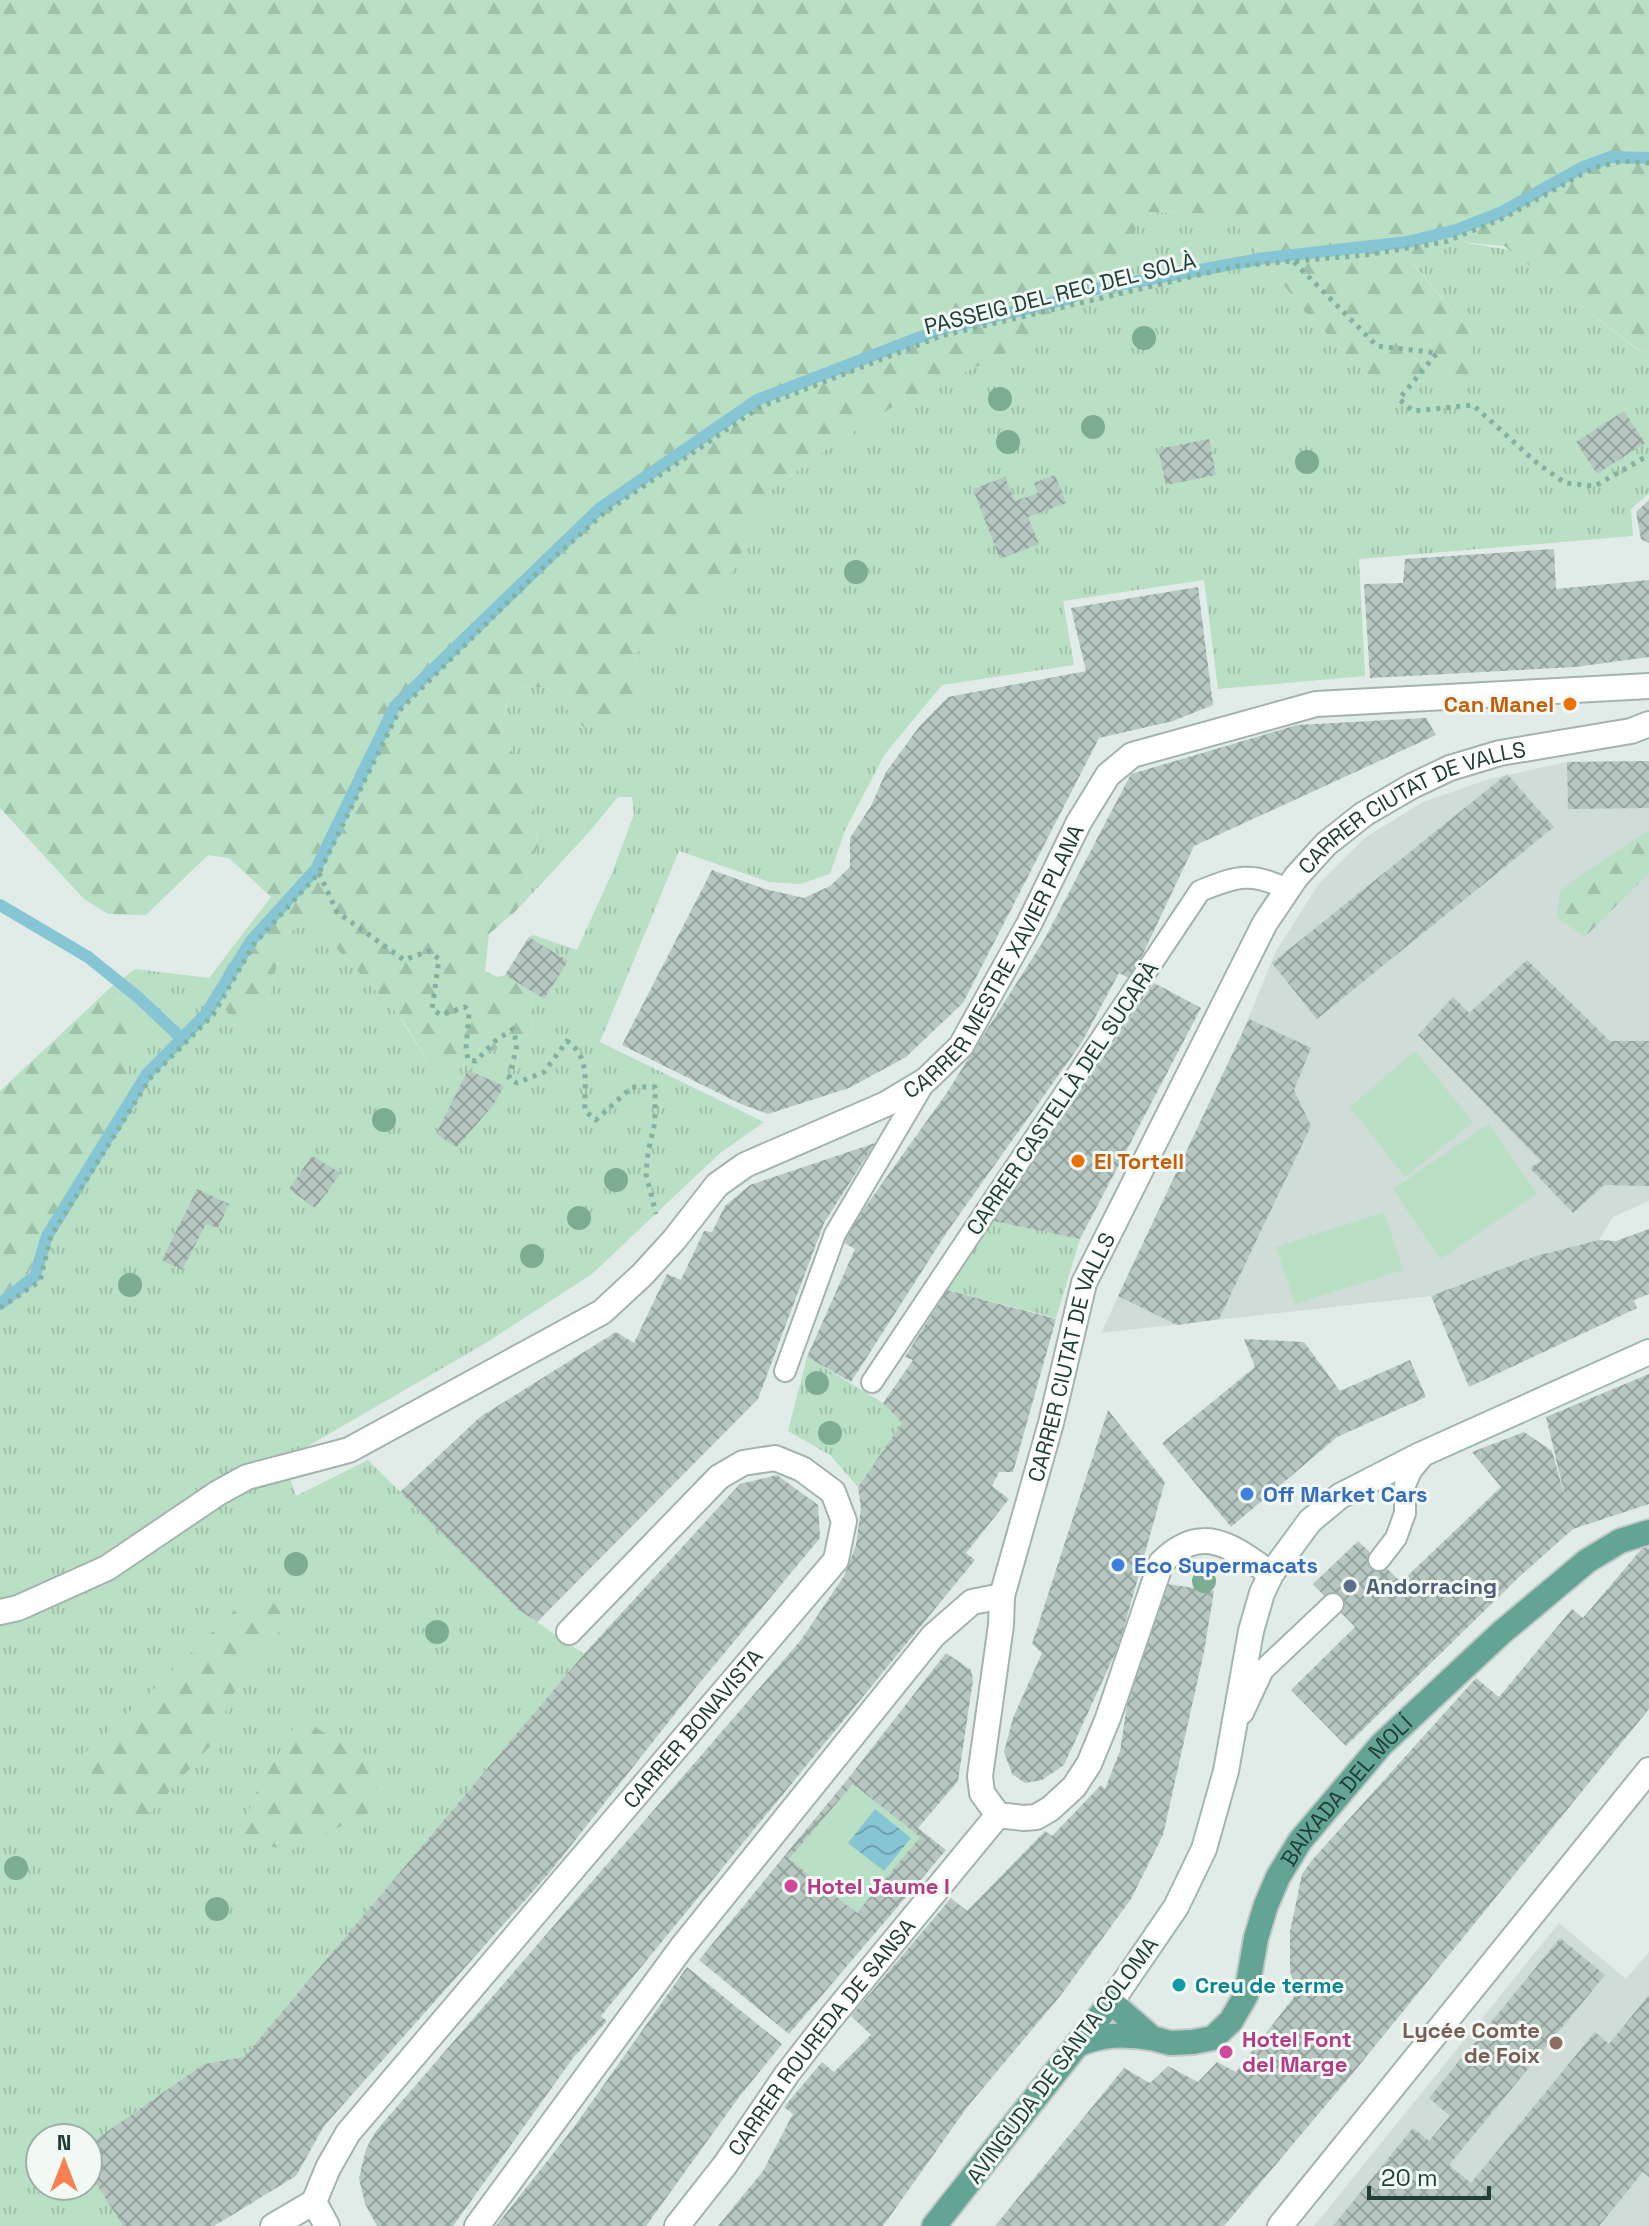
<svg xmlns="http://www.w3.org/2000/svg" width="1649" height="2226" font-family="'Space Grotesk',sans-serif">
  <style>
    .built { fill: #cfdcd7 }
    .grass { fill: url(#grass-tufts) }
    .forest { fill: url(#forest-firs) }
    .green { fill: #b9dfc4 }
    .water { fill: url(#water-waves) }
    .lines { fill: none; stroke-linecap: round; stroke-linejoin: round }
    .stream { stroke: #86c6d4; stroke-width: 12 }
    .building { fill: url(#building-cross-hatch); fill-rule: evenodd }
    .lane-casing { stroke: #a3b4af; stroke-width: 24 }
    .street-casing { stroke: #a3b4af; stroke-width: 28 }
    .secondary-casing { stroke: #9fb9b0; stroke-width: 28 }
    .primary-casing { stroke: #c1c9c7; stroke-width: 28 }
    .path { stroke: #80b1a3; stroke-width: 5; stroke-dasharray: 4 6; stroke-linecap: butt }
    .lane { stroke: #fff; stroke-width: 20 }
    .street { stroke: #fff; stroke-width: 24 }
    .secondary { stroke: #fff; stroke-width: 24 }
    .primary { stroke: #63a495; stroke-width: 24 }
    .tree { fill: #7cac91 }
    .food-dot { fill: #e8710a; stroke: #f2f9f5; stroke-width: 3 }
    .shop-dot { fill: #3f7fe0; stroke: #f2f9f5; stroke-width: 3 }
    .service-dot { fill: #5c6f8a; stroke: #f2f9f5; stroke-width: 3 }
    .hotel-dot { fill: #d1479c; stroke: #f2f9f5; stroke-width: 3 }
    .culture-dot { fill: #0f9aa8; stroke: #f2f9f5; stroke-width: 3 }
    .education-dot { fill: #8d6e63; stroke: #f2f9f5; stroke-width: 3 }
    .labels { text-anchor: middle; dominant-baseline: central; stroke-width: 6; stroke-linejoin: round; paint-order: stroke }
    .street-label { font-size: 22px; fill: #203e37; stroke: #f2f9f5 }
    .food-label { font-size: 22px; font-weight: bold; fill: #c56008; stroke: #f2f9f5; text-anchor: end }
    .shop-label { font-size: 22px; font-weight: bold; fill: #366cbe; stroke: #f2f9f5; text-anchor: start }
    .service-label { font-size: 22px; font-weight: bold; fill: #4e5e75; stroke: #f2f9f5; text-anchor: start }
    .hotel-label { font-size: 22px; font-weight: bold; fill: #b23c85; stroke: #f2f9f5; text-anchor: start }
    .culture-label { font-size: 22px; font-weight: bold; fill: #0d838f; stroke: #f2f9f5; text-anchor: start }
    .education-label { font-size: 22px; font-weight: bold; fill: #785e54; stroke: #f2f9f5; text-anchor: end }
  </style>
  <defs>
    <pattern id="grass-tufts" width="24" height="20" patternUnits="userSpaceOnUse" patternTransform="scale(2)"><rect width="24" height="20" fill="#b9dfc4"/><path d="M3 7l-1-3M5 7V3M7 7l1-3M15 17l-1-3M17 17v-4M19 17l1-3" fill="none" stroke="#9fc0a9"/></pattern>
    <pattern id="forest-firs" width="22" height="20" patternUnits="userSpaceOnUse" patternTransform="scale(2)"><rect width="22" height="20" fill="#b9dfc4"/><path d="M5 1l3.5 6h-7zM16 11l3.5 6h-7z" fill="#9fc0a9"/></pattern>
    <pattern id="water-waves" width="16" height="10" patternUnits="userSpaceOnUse" patternTransform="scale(2)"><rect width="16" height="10" fill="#86c6d4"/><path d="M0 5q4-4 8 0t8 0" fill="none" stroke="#6da2ad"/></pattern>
    <pattern id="building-cross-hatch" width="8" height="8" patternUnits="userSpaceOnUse" patternTransform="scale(2)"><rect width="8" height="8" fill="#b6c7c1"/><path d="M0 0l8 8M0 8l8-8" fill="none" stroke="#94a39e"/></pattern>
  </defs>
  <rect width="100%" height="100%" fill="#e1ece8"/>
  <g class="built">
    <polygon points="1649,761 1649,1201 1613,1217 1599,1240 1536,1256 1431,1296 1101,1333 1246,1024 1276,951 1318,885 1366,837 1423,802 1489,779 1567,762"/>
    <polygon points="1559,1923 1626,1979 1649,1952 1649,2226 1314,2226"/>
  </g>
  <g class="grass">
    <polygon points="1139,208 1147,212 1229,214 1302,309 1372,380 1473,335 1412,262 1461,242 1510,250 1638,350 1649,351 1649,493 1631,509 1633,536 1359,559 1365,676 1218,689 1204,580 1063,601 1074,665 942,685 885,754 845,830 830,874 800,884 769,882 679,851 600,1042 764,1122 719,1154 592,1274 484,1344 284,1460 296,1496 368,1460 519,1610 584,1654 244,2057 204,2064 88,2145 88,2138 40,2138 40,2186 88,2186 88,2171 123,2226 0,2226 0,1304 35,1276 47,1236 143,1028 110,988 135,969 209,978 234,1025 265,1012 277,965 291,931 309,915 320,917 337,949 398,1014 437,1077 533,1032 531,991 544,999 567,961 529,937 533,935 577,950 612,873 634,814 632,797 618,797 589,832 517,910 538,844 528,779 499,729 513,686 548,688 584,728 645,690 634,653 744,548 768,492 832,445 904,400 1044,333"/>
    <polygon points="993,1221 1080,1239 1056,1318 947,1290"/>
    <polygon points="807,1357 883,1403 902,1423 858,1487 830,1455 788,1431"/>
  </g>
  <g class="forest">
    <polygon points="0,0 1649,0 1649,351 1639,350 1504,246 1461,242 1412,263 1473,335 1470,378 1372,380 1302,309 1229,214 1147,212 1139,208 1132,250 1039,338 904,400 832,445 768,492 744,548 721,591 672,642 634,653 645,690 640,716 584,728 548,688 513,686 499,729 528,779 538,844 517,910 489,934 485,971 497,977 505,975 531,991 533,1032 437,1077 402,1019 337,949 320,917 291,931 277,965 265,1012 234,1025 209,978 271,897 229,858 208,855 146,915 108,914 84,899 0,808"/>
    <polygon points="1649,830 1649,873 1585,937 1557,917 1560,891 1585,872"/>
    <polygon points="110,988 143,1027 95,1159 19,1289 0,1302 0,1091"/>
    <polygon points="268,1595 288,1623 247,1663 212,1744 142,1822 122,1810 88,1769 74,1763 154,1689 241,1604"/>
    <polygon points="300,1717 369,1762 381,1807 290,1851 241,1839 253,1798"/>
  </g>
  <g class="green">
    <polygon points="1415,1051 1473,1122 1405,1177 1350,1107"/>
    <polygon points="1489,1124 1537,1194 1440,1259 1393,1189"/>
    <polygon points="1384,1212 1403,1270 1295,1304 1276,1247"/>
    <polygon points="853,1784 920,1837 857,1913 789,1859"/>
  </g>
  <polygon class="water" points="875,1809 911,1838 884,1871 848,1843"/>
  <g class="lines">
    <g class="stream">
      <polyline points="0,905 88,957 139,998 182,1039"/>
      <polyline points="0,1304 35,1276 47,1236 147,1074 206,1014 251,941 316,869 395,706 599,509 757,400 941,329 1067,299 1085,291 1265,258 1407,242 1456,230 1502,212 1581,168 1611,157 1649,158"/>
    </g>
  </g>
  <g class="building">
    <polygon points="1624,411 1645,443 1597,474 1576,442"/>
    <polygon points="1209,439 1216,475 1166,485 1158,449"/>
    <polygon points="1055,475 1066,503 1028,517 1039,544 1000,559 973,489 1005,477 1015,501 1038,493 1034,483"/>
    <polygon points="1649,500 1649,543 1641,539 1636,512"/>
    <polygon points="1554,549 1556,589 1649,580 1649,657 1575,667 1370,678 1364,584 1403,583 1405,559"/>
    <polygon points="1198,587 1213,705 1173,721 1099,738 963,1003 906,1057 849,1088 768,1114 741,1104 622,1045 712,870 765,889 804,898 830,886 850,867 850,838 871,806 886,772 919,727 948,697 1086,671 1071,608"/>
    <polygon points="1426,718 1436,735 1194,846 1131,979 1119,973 1082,1042 947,1232 851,1382 807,1357 855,1249 841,1241 946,1094 1044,940 1131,774 1297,725"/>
    <polygon points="1649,761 1649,808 1568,809 1567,762"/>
    <polygon points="1507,774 1554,827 1317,1019 1272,963"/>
    <polygon points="529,937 568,961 544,999 505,975"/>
    <polygon points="1527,960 1610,1041 1649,1041 1649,1186 1604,1185 1573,1213 1530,1168 1541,1161 1418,1035 1453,997 1469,1013"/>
    <polygon points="1154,983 1201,1008 1080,1239 993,1221"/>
    <polygon points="1249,1019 1311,1048 1294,1090 1311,1126 1219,1319 1177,1325 1118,1296"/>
    <polygon points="468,1070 504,1086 494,1104 457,1147 436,1134"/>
    <polygon points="875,1143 824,1223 758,1399 537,1622 519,1610 400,1492 480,1417 616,1332 634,1343 667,1274 681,1280 704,1231 712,1232 725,1206 750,1185"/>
    <polygon points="312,1156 341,1173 315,1208 289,1189"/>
    <polygon points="197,1189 229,1204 218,1228 206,1224 182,1270 162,1260"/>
    <polygon points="1649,1229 1649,1294 1634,1300 1637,1308 1469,1387 1431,1296 1536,1256 1599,1240 1616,1241"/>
    <polygon points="947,1290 1056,1319 1013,1472 999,1472 992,1486 1009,1499 966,1553 975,1560 601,2016 607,2021 573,2058 453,2226 377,2226 365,2204 359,2178 366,2149 376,2131 801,1640 844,1576 856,1545 861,1508 858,1487 902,1423 883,1403 913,1360 905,1357"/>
    <polygon points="1244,1339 1304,1342 1340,1391 1410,1360 1426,1397 1337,1437 1231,1527 1162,1443 1255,1367"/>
    <polygon points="1649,1374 1649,1504 1573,1529 1518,1578 1346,1746 1291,1690 1355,1627 1313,1584 1358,1541 1401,1582 1501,1487 1472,1452 1524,1432 1552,1451 1566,1501 1546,1417"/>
    <polygon points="1108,1410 1165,1482 1119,1645 1064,1765 1042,1780 1025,1783 1012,1774 1004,1752 1013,1718 1042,1653 1032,1644"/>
    <polygon points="777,1475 818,1505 820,1538 697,1686 550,1872 324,2126 296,2176 214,2226 123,2226 88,2171 88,2145 204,2064 244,2057 584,1654 740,1484"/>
    <polygon points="1644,1546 1649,1548 1649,1709 1353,2073 1224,2226 995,2226 1124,2068 1150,2083 1168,2066 1198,2082 1217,2062 1236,2072 1297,1993 1290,1971 1290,1932 1302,1874 1313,1859 1476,1678 1499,1697 1572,1609 1583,1618"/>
    <polygon points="1167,1584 1214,1591 1204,1652 1163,1835 1131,1899 1061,1995 968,2106 883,2226 718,2226 763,2171 793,2114 784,2107 822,2062 834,2072 871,2035 851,2016 951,1898 967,1911 1045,1831 1052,1836 1101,1785 1105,1789 1120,1751 1129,1692"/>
    <path d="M 946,1653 L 971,1670 L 973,1680 L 958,1781 L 918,1828 L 946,1850 L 789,2034 L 699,1960 L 851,1775 ZM 853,1784 L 920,1837 L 857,1913 L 789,1859 Z"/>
    <polygon points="1560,1938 1605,1975 1449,2165 1471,2183 1595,2032 1609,2044 1649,1995 1649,2177 1643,2172 1599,2226 1333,2226 1413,2128 1429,2141 1450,2116 1429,2098"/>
    <polygon points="687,1967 782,2044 739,2097 646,2226 496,2226 574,2127"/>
  </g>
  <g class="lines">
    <g class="lane-casing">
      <g id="lane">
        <polyline points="785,1371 835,1234 926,1080"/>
        <path d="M 872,1382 L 1200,891 C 1236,876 1253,871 1288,890"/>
        <polyline points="1379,1560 1396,1538 1405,1513 1405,1485 1411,1471 1425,1454"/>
        <polyline points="1243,1713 1263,1670 1333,1604"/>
      </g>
    </g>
    <g class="street-casing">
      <g id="street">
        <path id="s1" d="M 1271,1574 C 1232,1546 1202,1522 1161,1563 L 1108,1718 L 1089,1764 L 1074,1787 L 1050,1809 L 1036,1817 L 1024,1818 L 998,1815 L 982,1793 L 980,1776 L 1001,1625 L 1002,1596 L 1051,1423 L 1084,1283 L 1265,923 L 1296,877 L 1326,844 L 1364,814 L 1412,786 L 1450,768 L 1500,753 L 1631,731 L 1649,724"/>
        <path id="s2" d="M 0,1612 L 18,1608 L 107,1568 L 218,1493 L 247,1477 L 349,1450 L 602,1312 L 642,1275 L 674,1240 L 717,1185 L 745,1165 L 886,1104 L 926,1080 L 961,1046 L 1029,924 L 1079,822 L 1108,775 L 1132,755 L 1316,704 L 1649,686"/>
        <polyline points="273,2226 314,2202"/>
        <path id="s3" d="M 327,2226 L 314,2202 L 328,2168 L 348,2133 L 836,1560 L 844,1521 L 833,1492 L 802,1469 L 775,1458 L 743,1463 L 719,1477 L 569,1632"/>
        <polyline points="477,2226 682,1947 933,1636 972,1602 1002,1596"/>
        <path id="s4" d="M 677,2226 L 725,2165 L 787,2074 L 829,2020 L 998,1815"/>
        <polyline points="1280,2226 1649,1770"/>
      </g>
    </g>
    <g class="secondary-casing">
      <polyline id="secondary" points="1111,2002 1176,1907 1204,1849 1226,1771 1251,1631 1262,1593 1271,1574 1310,1521 1340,1496 1420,1455 1649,1352"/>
    </g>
    <g class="primary-casing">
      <g id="primary">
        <path d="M 1077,2045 C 1103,2034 1122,2034 1150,2038"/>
        <path id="s5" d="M 934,2226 L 1111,2002 L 1152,2038 L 1170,2043 L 1193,2042 L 1213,2038 L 1231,2021 L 1246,1995 L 1256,1938 L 1266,1905 L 1278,1877 L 1300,1841 L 1381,1745 L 1501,1633 L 1587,1561 L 1620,1541 L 1649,1532"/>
      </g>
    </g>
    <g class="path">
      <polyline points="1294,262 1377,346 1437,353 1399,399 1413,411 1473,405 1537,463 1565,483 1595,486 1649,455"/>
      <path d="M 319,873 L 337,912 L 404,960 L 429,951 L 439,959 L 432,1009 L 441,1015 L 465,1007 L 469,1013 L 466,1048 L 468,1060 L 476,1061 L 495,1041 L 513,1029 L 517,1045 L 509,1078 L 517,1083 L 544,1072 L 567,1041 C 591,1057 584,1084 585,1111 L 596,1120 L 632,1087 L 655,1087 L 655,1122 L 648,1152 L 646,1174 L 656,1214"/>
      <polyline points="0,1308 40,1281 51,1236 151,1077 213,1015 254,944 319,873 399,711 538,572 604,513 760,407 941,336 1237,266 1366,255 1445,242 1504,218 1593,168 1623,161 1649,163"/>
    </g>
    <use href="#lane" class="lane"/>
    <use href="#street" class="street"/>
    <use href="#secondary" class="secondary"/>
    <use href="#primary" class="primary"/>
  </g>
  <g class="tree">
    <circle cx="1144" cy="338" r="12"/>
    <circle cx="1000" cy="399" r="12"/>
    <circle cx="1093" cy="427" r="12"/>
    <circle cx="1008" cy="442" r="12"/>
    <circle cx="1307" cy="462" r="12"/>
    <circle cx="856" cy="572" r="12"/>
    <circle cx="384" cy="1120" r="12"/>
    <circle cx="616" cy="1180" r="12"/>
    <circle cx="579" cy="1218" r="12"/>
    <circle cx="532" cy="1256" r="12"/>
    <circle cx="130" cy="1285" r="12"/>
    <circle cx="817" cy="1383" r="12"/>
    <circle cx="830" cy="1433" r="12"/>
    <circle cx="296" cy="1564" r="12"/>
    <circle cx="1204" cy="1581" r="12"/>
    <circle cx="437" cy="1632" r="12"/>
    <circle cx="16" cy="1868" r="12"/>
    <circle cx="217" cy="1909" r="12"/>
  </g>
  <g class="food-dot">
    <circle cx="1570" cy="704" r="8"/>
    <circle cx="1078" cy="1161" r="8"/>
  </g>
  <g class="shop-dot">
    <circle cx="1247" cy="1494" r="8"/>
    <circle cx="1118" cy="1565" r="8"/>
  </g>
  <circle class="service-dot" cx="1350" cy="1586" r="8"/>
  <g class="hotel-dot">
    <circle cx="791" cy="1886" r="8"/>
    <circle cx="1226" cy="2052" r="8"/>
  </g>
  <circle class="culture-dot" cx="1179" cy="1985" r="8"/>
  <circle class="education-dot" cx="1556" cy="2043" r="8"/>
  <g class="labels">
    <g class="street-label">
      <text transform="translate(1060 293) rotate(-14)">PASSEIG DEL REC DEL SOLÀ</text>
      <text stroke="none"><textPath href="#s1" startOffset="1600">CARRER CIUTAT DE VALLS</textPath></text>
      <text stroke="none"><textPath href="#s2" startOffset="1220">CARRER MESTRE XAVIER PLANA</textPath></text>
      <text transform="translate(1062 1098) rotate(-56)">CARRER CASTELLÀ DEL SUCARÀ</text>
      <text stroke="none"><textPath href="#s1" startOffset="928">CARRER CIUTAT DE VALLS</textPath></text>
      <text stroke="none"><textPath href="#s3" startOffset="636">CARRER BONAVISTA</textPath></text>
      <text stroke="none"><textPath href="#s5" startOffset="690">BAIXADA DEL MOLÍ</textPath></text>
      <text stroke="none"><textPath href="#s4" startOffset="238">CARRER ROUREDA DE SANSA</textPath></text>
      <text transform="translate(1062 2060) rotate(-53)">AVINGUDA DE SANTA COLOMA</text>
    </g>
    <g class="food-label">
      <text x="1554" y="704">Can Manel</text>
      <text x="1094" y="1161" text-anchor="start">El Tortell</text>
    </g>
    <g class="shop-label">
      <text x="1263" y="1494">Off Market Cars</text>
      <text x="1134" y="1565">Eco Supermacats</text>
    </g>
    <g class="service-label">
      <text x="1366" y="1586">Andorracing</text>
    </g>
    <g class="hotel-label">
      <text x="807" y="1886">Hotel Jaume I</text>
      <text x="1242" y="2039">Hotel Font<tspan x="1242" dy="25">del Marge</tspan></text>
    </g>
    <g class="culture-label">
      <text x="1195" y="1985">Creu de terme</text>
    </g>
    <g class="education-label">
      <text x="1540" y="2030">Lycée Comte<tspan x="1540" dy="25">de Foix</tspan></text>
    </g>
  </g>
  <g transform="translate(64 2162)"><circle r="38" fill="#f2f9f5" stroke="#9eaea9" stroke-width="2"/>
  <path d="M0-6L14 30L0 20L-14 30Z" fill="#f88153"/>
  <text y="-12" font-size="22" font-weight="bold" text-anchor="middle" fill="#203e37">N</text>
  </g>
  <path d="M1369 2186v12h120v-12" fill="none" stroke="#203e37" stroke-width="4"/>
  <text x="1381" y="2186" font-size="24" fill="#203e37" stroke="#f2f9f5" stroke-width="6" paint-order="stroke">20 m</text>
</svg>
